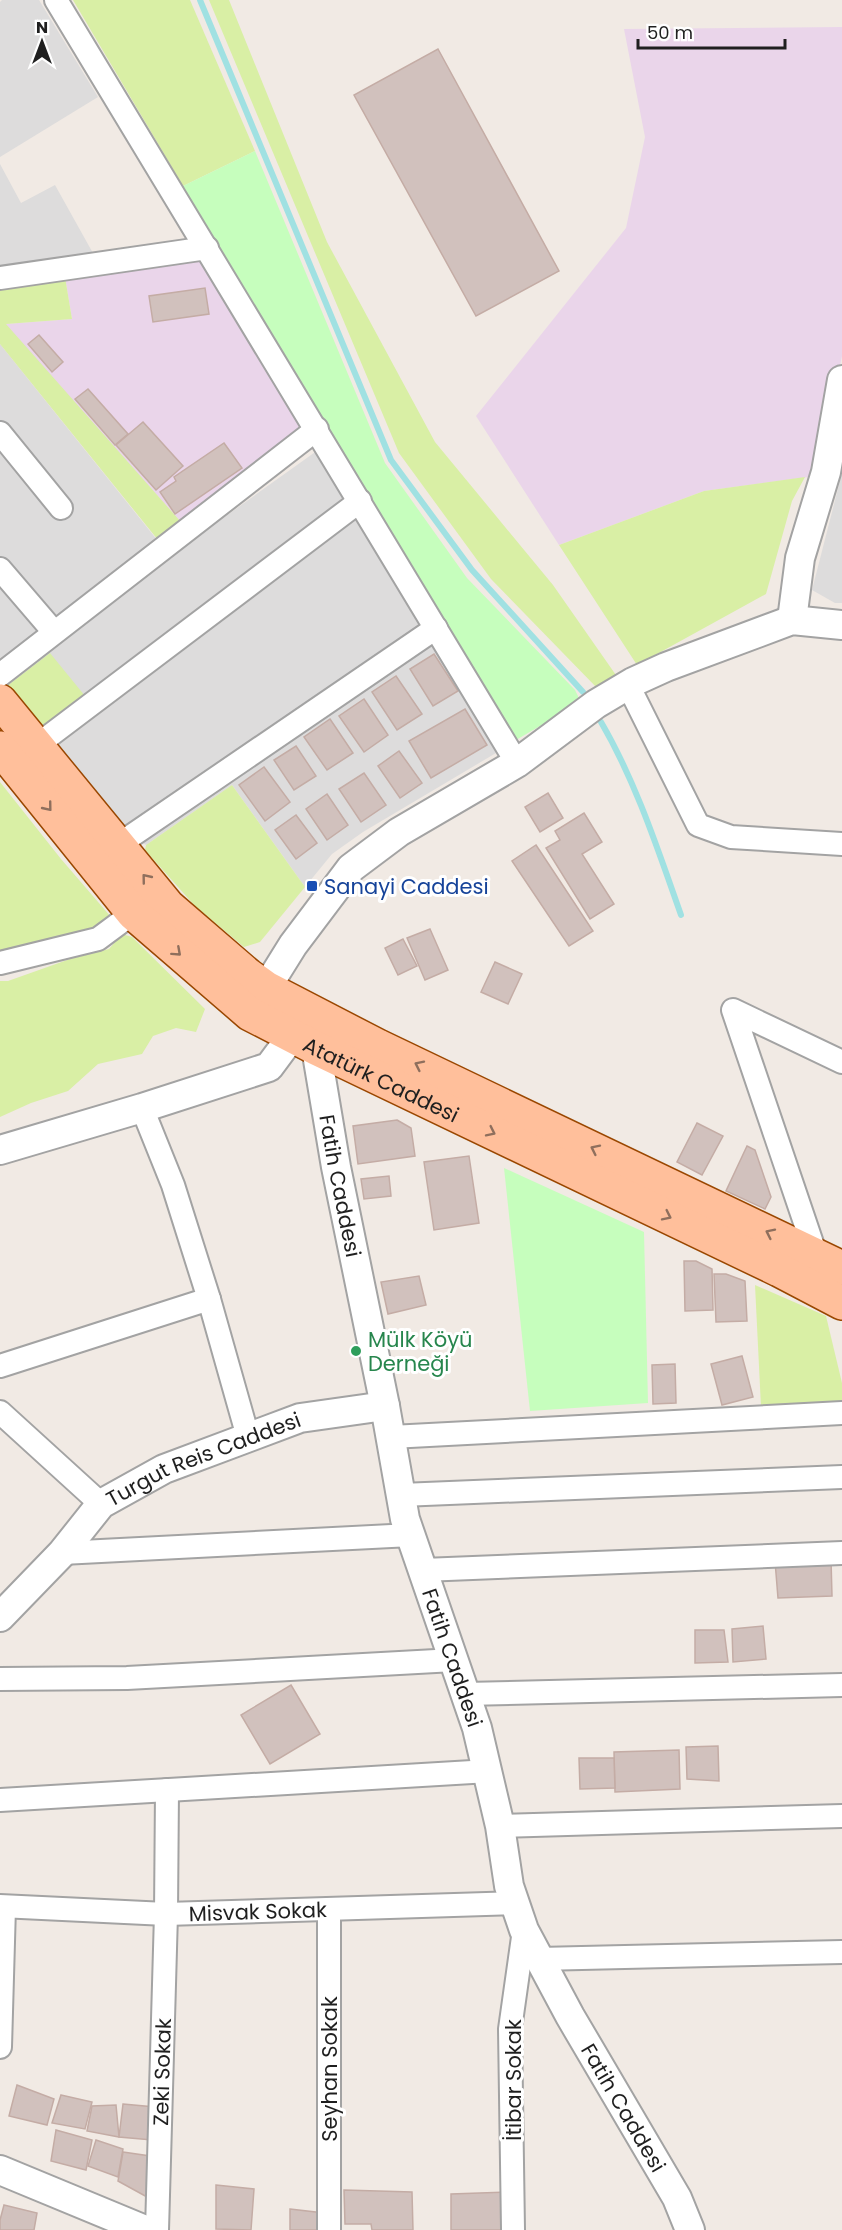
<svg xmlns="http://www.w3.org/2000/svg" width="842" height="2230" font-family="Poppins,sans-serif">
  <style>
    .residential { fill: #dddcdc }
    .industrial { fill: #ead5ea }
    .grass { fill: #d9efa5 }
    .park { fill: #c6febd }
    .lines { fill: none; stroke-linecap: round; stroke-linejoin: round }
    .stream { stroke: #a0e1e2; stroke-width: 6 }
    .building { fill: #d1c1bd; stroke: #c4aca5; stroke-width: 1.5 }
    .minor-casing { stroke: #a3a3a3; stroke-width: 26 }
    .tertiary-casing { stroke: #a3a3a3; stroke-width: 32 }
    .primary-casing { stroke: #9a4700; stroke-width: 36 }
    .minor { stroke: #fff; stroke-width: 22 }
    .tertiary { stroke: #fff; stroke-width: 28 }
    .primary { stroke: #ffbf9b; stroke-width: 33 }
    .oneway { stroke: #8f6f5d }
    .transit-dot { fill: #1a4fb4; stroke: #fff; stroke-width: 2 }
    .leisure-dot { fill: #2e9e5b; stroke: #fff; stroke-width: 2 }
    .labels { text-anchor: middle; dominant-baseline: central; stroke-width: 6; stroke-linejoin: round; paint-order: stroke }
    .transit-label { font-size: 21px; fill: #164399; stroke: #fff; text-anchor: start }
    .street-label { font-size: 21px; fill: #1f1f1f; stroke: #fff }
    .leisure-label { font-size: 21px; fill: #27864d; stroke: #fff; text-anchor: start }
  </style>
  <rect width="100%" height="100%" fill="#f1eae4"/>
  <g class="residential">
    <polygon points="2,0 39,0 98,97 0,157 0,2"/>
    <polygon points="0,164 21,203 55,185 94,255 0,270"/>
    <polygon points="0,344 170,556 318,450 496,753 363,832 332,854 305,887 232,785 146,845 120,829 0,683"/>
    <polygon points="842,473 842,603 835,603 812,590"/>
  </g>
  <g class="industrial">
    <polygon points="842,27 842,356 816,476 704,491 559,545 476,416 626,228 645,137 624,29"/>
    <polygon points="198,259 306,432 181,522 5,324 72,319 65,277"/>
  </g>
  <g class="grass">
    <polygon points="73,0 190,0 255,151 183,186"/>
    <polygon points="209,0 229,0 327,242 435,442 553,585 618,678 598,689 491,579 399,453"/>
    <polygon points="65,277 72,319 6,324 181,522 158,540 0,344 0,286"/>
    <polygon points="805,477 792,501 766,594 637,665 559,545 704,491"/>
    <polygon points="50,653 85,696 41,730 7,686"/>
    <polygon points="0,782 61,859 111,917 96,932 0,954"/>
    <polygon points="232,785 305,887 260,942 244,947 195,906 145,850 146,845"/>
    <polygon points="122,934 132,937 205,1009 196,1032 176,1028 153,1036 142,1054 98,1064 68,1091 31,1103 0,1117 0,981 8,981 70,959 109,949"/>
    <polygon points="755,1285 826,1316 842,1383 842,1405 761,1407"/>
  </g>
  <g class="park">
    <polygon points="255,151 385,463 467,578 575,690 581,702 516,740 183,186"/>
    <polygon points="504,1168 644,1232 648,1403 530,1411"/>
  </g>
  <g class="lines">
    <g class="stream">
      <polyline points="200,0 391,460 472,570 583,692"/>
      <path d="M 601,722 C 636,782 658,850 681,915"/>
    </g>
  </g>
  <g class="building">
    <polygon points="438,49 559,271 476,316 354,95"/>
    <polygon points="205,288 209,314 153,322 149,296"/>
    <polygon points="39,335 63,362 52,372 28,344"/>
    <polygon points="88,389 128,434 115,445 75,399"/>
    <polygon points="143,422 183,466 156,490 116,445"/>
    <polygon points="224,443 242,468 175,514 160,492 176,481 174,477"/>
    <polygon points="434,654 458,691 433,706 410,669"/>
    <polygon points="396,676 422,714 397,730 372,692"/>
    <polygon points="364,699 388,735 364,752 339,716"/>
    <polygon points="465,709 487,745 431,778 409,741"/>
    <polygon points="330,719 353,753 327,770 304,737"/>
    <polygon points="296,746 316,776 294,790 274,760"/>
    <polygon points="399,751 422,783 400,798 378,766"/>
    <polygon points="264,767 290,802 265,821 239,785"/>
    <polygon points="364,773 386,805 361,822 339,789"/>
    <polygon points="548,793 563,818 540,832 525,807"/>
    <polygon points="327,794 348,825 327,840 306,809"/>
    <polygon points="584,813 602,842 582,854 614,904 590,919 546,848 560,840 555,831"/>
    <polygon points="296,815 317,843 296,859 275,830"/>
    <polygon points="536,845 593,931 569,946 512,861"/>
    <polygon points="430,929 448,970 425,980 407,938"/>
    <polygon points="403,939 417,966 398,975 385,948"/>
    <polygon points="495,962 522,974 508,1004 481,992"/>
    <polygon points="397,1120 411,1128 415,1156 358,1164 353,1126"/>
    <polygon points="697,1123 723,1136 702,1175 677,1162"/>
    <polygon points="747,1146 755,1150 771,1197 765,1209 726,1191"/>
    <polygon points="469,1156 479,1223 434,1230 424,1162"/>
    <polygon points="389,1176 391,1196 364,1199 361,1179"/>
    <polygon points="684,1261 696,1261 712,1269 713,1310 685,1311"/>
    <polygon points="714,1274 726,1274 745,1281 747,1321 716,1322"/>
    <polygon points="419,1276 426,1305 388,1314 381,1282"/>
    <polygon points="742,1356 753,1397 722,1405 711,1364"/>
    <polygon points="675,1364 676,1403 653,1404 652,1365"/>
    <polygon points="831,1559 832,1596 778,1598 775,1561"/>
    <polygon points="763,1626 766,1659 733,1662 732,1629"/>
    <polygon points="695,1630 724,1630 728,1662 695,1663"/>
    <polygon points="291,1685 320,1734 270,1764 241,1715"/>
    <polygon points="718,1746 719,1781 687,1779 686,1747"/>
    <polygon points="679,1750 680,1789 615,1792 614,1752"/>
    <polygon points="579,1758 614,1758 615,1788 580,1789"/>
    <polygon points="17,2085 54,2099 47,2125 9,2116"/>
    <polygon points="61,2095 92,2102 85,2129 52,2123"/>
    <polygon points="123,2104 155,2107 152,2140 119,2137"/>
    <polygon points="116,2105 119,2137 87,2131 92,2106"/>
    <polygon points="56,2130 92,2140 86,2170 51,2161"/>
    <polygon points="96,2140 123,2149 118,2177 88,2166"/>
    <polygon points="123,2152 150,2156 147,2197 118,2181"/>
    <polygon points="216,2185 254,2189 251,2230 216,2229"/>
    <polygon points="344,2190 412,2192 413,2230 372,2230 371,2224 345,2224"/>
    <polygon points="508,2192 508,2230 451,2230 451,2194"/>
    <polygon points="4,2205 37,2213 34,2230 0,2230 0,2220"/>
    <polygon points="290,2209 324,2213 324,2230 290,2230"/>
  </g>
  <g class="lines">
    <g class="minor-casing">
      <g id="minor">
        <polyline points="56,0 517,763"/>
        <polyline points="0,278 207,248"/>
        <polyline points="0,433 61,508"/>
        <polyline points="0,569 54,632"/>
        <polyline points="0,675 317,429"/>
        <polyline points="633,682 630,689 698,825 731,837 842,844"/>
        <polyline points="36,746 360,501"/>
        <polyline points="118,845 436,628"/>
        <polyline points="0,963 98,939 133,913"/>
        <polyline points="816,1255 733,1010 842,1062"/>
        <polyline points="209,1299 248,1437"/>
        <polyline points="0,1366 209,1299 173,1185 142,1108"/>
        <polyline points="0,1412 101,1504"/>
        <polyline points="391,1437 842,1413"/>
        <polyline points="401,1495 842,1477"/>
        <polyline points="62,1553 411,1535"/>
        <polyline points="423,1570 842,1553"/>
        <polyline points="0,1679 127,1678 454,1660"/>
        <polyline points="465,1694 842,1685"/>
        <polyline points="0,1800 489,1771"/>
        <polyline points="500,1826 842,1816"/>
        <path id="s1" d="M 0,1906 L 166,1914 L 515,1903"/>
        <polyline points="329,1909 329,2230"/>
        <polyline points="539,1959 842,1952"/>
        <polyline points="0,2047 4,1907"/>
        <path id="s2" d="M 157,2230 L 166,1914 L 167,1790"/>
        <polyline points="513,2230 510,2029 524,1930"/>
      </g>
    </g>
    <g class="tertiary-casing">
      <g id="tertiary">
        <polyline points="792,620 800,558 826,472 842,380"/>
        <polyline points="255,1006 293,945 351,868 399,832 517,763 596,704 633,682 666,667 792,620 842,625"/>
        <path id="s3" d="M 316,1048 L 336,1167 L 385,1406 L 405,1519 L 477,1728 L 500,1826 L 509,1886 L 524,1930 L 570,2016 L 677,2198 L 690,2230"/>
        <polyline points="0,1150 142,1108 269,1067 292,1036"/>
        <path id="s4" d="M 0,1617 L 62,1553 L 101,1504 L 164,1469 L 300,1418 L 385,1406"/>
        <polyline points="0,2170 145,2230"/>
      </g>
    </g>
    <g class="primary-casing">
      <g id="primary">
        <polyline points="0,701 168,906 248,975 266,988 378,1046 842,1268"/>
        <path id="s5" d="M 0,748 L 133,913 L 250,1014 L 316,1048 L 779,1270 L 842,1303"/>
      </g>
    </g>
    <use href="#minor" class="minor"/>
    <use href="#tertiary" class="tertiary"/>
    <use href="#primary" class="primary"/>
  </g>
  <defs><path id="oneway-chevron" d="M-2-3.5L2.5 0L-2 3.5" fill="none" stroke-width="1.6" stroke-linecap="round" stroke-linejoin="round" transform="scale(1.5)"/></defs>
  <g class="oneway">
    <use href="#oneway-chevron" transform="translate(48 807) rotate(51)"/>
    <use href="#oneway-chevron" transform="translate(146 878) rotate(-129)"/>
    <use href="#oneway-chevron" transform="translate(177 952) rotate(42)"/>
    <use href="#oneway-chevron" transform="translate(419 1065) rotate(-154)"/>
    <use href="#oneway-chevron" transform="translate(491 1132) rotate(26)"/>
    <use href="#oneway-chevron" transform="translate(595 1149) rotate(-154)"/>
    <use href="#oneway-chevron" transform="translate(667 1216) rotate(26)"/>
    <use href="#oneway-chevron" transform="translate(770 1233) rotate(-154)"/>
  </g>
  <rect class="transit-dot" x="306" y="880" width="12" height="12" rx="3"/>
  <circle class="leisure-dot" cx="356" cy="1351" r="6"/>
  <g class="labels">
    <g class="transit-label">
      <text x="324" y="886">Sanayi Caddesi</text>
    </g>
    <g class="street-label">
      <text stroke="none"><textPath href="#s5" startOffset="513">Atatürk Caddesi</textPath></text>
      <text stroke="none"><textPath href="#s3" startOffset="140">Fatih Caddesi</textPath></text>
      <text stroke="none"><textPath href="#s4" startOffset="264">Turgut Reis Caddesi</textPath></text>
      <text stroke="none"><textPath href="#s3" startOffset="626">Fatih Caddesi</textPath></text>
      <text stroke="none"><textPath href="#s1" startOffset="258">Misvak Sokak</textPath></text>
      <text transform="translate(329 2069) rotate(-90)">Seyhan Sokak</text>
      <text stroke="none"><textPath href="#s2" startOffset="158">Zeki Sokak</textPath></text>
      <text transform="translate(513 2080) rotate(-90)">İtibar Sokak</text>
      <text stroke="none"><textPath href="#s3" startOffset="1112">Fatih Caddesi</textPath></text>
    </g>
    <g class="leisure-label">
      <text x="368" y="1339">Mülk Köyü<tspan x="368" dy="24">Derneği</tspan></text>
    </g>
  </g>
  <g transform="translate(42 42)" stroke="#ffffff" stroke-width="4.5" paint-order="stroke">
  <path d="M0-4.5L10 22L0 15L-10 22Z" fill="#1f1f1f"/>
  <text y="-9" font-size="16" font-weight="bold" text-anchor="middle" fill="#1f1f1f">N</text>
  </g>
  <path d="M638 39v9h147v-9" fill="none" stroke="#1f1f1f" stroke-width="3"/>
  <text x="647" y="39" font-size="18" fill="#1f1f1f" stroke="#ffffff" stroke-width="4.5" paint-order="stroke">50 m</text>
</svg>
